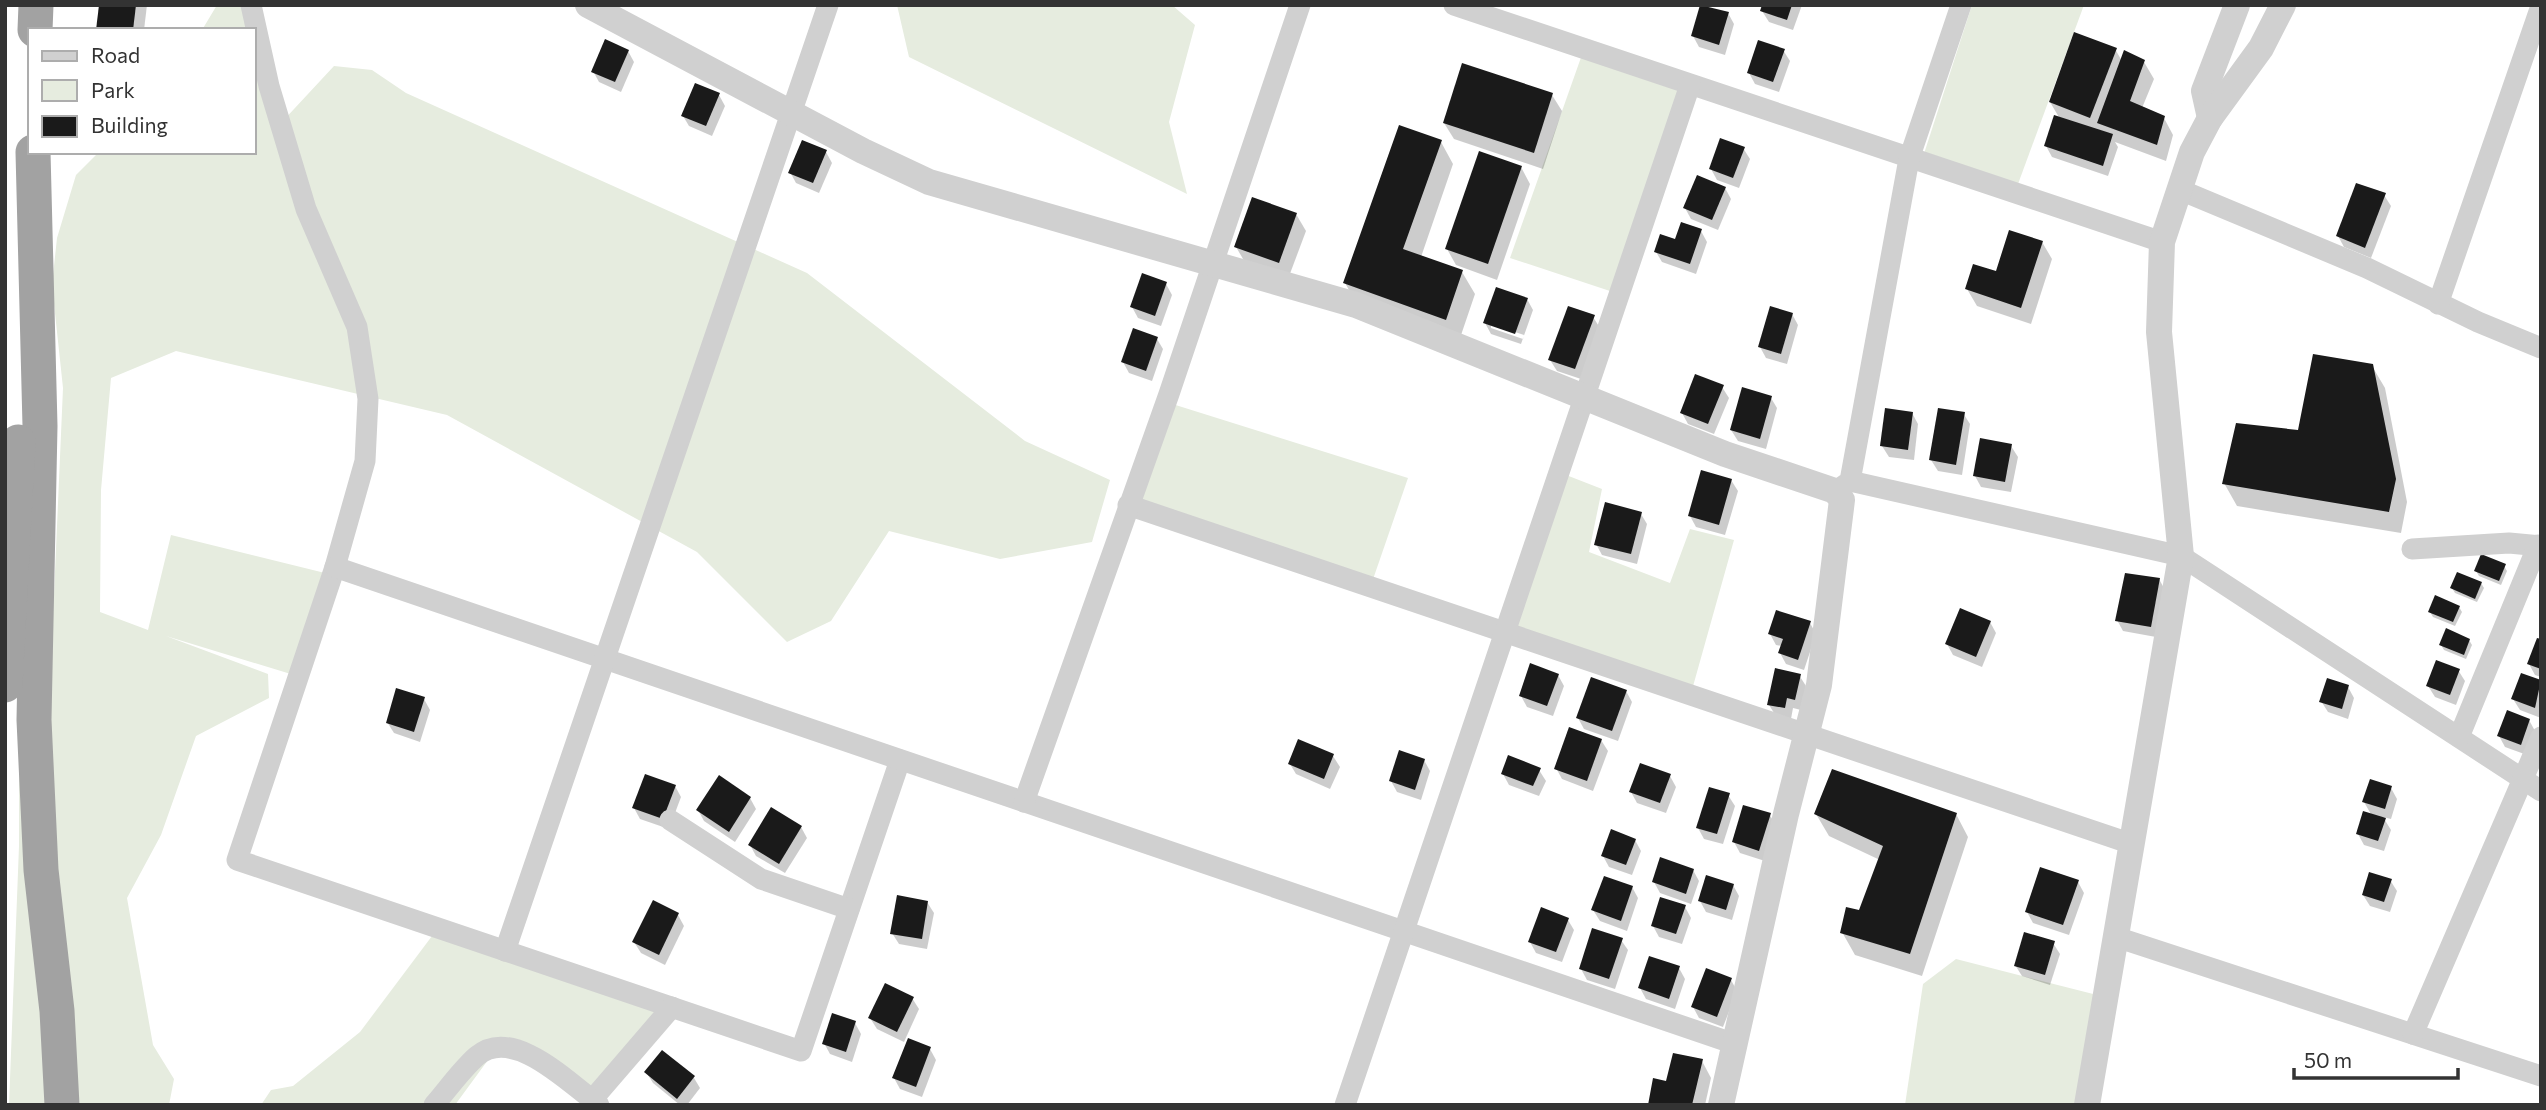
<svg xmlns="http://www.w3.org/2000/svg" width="2546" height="1110" font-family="Commissioner,sans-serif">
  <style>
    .green { fill: #e6ecdf }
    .shadow { fill: #0003; fill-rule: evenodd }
    .building { fill: #1a1a1a }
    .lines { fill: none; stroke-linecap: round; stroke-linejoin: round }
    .minor { stroke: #d0d0d0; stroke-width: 21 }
    .tertiary { stroke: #d0d0d0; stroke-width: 26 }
    .trunk { stroke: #a2a2a2; stroke-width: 35 }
  </style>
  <rect width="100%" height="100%" fill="#fff"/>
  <g class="green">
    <polygon points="217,5 252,5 281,123 334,66 372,70 406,93 807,273 1025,441 1110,480 1092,542 1000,559 889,531 831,621 787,642 697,552 447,415 176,351 111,378 101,490 100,612 148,630 171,535 325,573 294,675 166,636 268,674 269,698 196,736 161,835 127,898 153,1045 174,1079 169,1105 9,1105 19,846 19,745 54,595 63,388 52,285 57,238 76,175 99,152 254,152 254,30 202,30"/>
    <polygon points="897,5 1172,5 1195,25 1169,122 1187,194 909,57"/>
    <polygon points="1972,5 2084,5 2018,184 1921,163"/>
    <polygon points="1584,49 1688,91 1619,294 1510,258"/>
    <polygon points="1166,402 1408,478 1370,588 1128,505"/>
    <polygon points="1561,473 1602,489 1589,552 1670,583 1690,529 1734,540 1690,697 1505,634"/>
    <polygon points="438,928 672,1007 592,1100 499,1045 455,1105 261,1105 271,1090 293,1086 360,1032"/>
    <polygon points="1956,959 2105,997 2087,1105 1905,1105 1923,984"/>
  </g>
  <g class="shadow">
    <polygon points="101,5 147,5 144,30 98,30"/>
    <polygon points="1764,5 1802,5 1793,30 1769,22 1762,11"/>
    <polygon points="1728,13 1734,24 1725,55 1699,47 1693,36"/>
    <polygon points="2115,49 2122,61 2144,62 2154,79 2142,108 2164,118 2173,135 2166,161 2115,142 2118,147 2108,176 2052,157 2046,146 2060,119 2050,102"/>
    <polygon points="1783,50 1790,61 1779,92 1755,84 1749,73"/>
    <polygon points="628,51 634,62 621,92 599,82 593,71"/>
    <polygon points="719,95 725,106 712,136 689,126 683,116"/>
    <polygon points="1552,95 1562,111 1543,169 1454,139 1444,123"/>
    <polygon points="1441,142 1453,164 1421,257 1462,272 1475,294 1459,341 1358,306 1345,283"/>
    <polygon points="1743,148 1750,159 1739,188 1717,180 1711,169"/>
    <polygon points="826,152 832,163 819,193 796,183 790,172"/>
    <polygon points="1521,167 1530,184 1497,280 1456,265 1447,249"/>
    <polygon points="1725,188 1731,199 1718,230 1691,219 1685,208"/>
    <polygon points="2384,195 2391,206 2371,258 2344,247 2338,236"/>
    <polygon points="1296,214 1306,231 1288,279 1246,264 1236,247"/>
    <polygon points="1701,231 1707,242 1696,274 1662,262 1656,252"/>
    <polygon points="2042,242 2052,259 2031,324 1977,306 1967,289 1997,274"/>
    <polygon points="1166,284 1172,295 1161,326 1138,318 1132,307"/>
    <path d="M 1527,299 L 1533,310 L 1521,344 L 1491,334 L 1485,323 ZM 1491,324 L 1524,335 L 1523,339 L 1491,328 Z"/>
    <polygon points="1792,314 1798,325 1787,364 1766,358 1760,347"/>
    <polygon points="1593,317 1600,328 1581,379 1557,371 1550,360"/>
    <polygon points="1157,339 1163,349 1152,381 1129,373 1123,362"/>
    <polygon points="2372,366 2385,388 2407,502 2401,533 2237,506 2224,483 2299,432"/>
    <polygon points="1722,387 1729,398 1714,434 1688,424 1682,413"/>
    <polygon points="1771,398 1777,408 1766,449 1738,441 1731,430"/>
    <polygon points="1912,413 1918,424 1914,460 1889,457 1882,446"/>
    <polygon points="1963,413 1970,424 1962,475 1938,471 1931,460"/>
    <polygon points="2011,446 2018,457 2011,492 1981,487 1975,476"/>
    <polygon points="1731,480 1738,491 1725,535 1696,527 1690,516"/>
    <polygon points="1641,514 1647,524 1637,564 1602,555 1596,544"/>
    <polygon points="2504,566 2507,571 2501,585 2479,576 2476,571"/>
    <polygon points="2159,579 2165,590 2156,637 2123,631 2117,620"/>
    <polygon points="2481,583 2484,588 2477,602 2455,593 2452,588"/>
    <polygon points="2459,607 2462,612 2455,626 2433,617 2430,612"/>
    <polygon points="1990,622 1996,633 1982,667 1953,655 1947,644"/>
    <polygon points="1810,623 1816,634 1804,670 1786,664 1780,653 1782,646 1776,645 1770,634"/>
    <polygon points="2469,640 2472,645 2466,659 2444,650 2441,645"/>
    <polygon points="2541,641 2541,677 2535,675 2529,664"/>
    <polygon points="2458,670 2465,681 2456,705 2435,697 2428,686"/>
    <polygon points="1558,675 1564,686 1553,716 1527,707 1521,696"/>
    <polygon points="1799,675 1806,686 1801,710 1793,708 1791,719 1776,716 1769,705"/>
    <polygon points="2522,675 2541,682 2541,718 2520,710 2513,699"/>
    <polygon points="2348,687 2354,698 2348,719 2328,712 2321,701"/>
    <polygon points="1626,691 1632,702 1618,741 1584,729 1578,718"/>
    <polygon points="424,699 430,710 420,742 394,733 387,722"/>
    <polygon points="2529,720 2535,731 2527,755 2505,747 2499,736"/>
    <polygon points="1601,740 1608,751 1593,791 1562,779 1556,768"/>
    <polygon points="1333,756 1340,767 1330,789 1296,774 1290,764"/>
    <polygon points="1424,760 1430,771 1421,800 1397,792 1391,781"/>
    <polygon points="1539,770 1546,781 1539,796 1509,785 1503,774"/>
    <polygon points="1670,776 1676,787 1666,813 1637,803 1631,792"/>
    <polygon points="675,786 681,797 669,829 640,819 634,808"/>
    <polygon points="2391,788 2397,799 2391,819 2383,817 2391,830 2384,851 2364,845 2358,834 2372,816 2364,802"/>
    <polygon points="1728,795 1735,806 1723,844 1704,839 1698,828"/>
    <polygon points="750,798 756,809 735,842 704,821 698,810"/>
    <polygon points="1769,814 1776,825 1765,861 1740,853 1734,842"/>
    <polygon points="1816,814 1956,814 1968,837 1922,976 1855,955 1842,932 1860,912 1880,860 1829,836"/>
    <polygon points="801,827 807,838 785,873 756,856 750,845"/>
    <polygon points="1635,840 1641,851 1632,875 1609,867 1603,856"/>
    <polygon points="1693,870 1699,881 1691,904 1660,893 1654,882"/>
    <polygon points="2390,880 2397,891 2390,912 2370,906 2363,895"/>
    <polygon points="2078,882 2084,893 2069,935 2033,923 2027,912"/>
    <polygon points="1733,885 1739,896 1732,920 1706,912 1700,901"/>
    <polygon points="1632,887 1638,898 1627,931 1600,921 1593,910"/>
    <polygon points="927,902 934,913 927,949 899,944 892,933"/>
    <polygon points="1685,907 1691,918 1682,944 1659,937 1653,926"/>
    <polygon points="678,915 684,926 665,965 641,953 634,942"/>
    <polygon points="1568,920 1574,930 1562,962 1536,953 1530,942"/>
    <polygon points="1621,940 1628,950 1615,989 1587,980 1581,969"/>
    <polygon points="2053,943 2060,954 2050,985 2022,976 2015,965"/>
    <polygon points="1679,968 1685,979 1675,1009 1646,999 1640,988"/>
    <polygon points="1731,980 1737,991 1723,1027 1699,1018 1693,1007"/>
    <polygon points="912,998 919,1009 904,1042 877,1029 870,1018"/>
    <polygon points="855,1023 861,1034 852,1062 830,1054 824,1043"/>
    <polygon points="930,1049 936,1060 922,1097 900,1089 894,1078"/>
    <polygon points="1702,1061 1711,1078 1705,1105 1649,1105 1668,1083"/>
    <polygon points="646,1072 694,1078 700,1088 687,1105 680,1105 653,1083"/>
  </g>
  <g class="building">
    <polygon points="99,5 136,5 133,30 96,30"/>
    <polygon points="1700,5 1729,12 1719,45 1691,36"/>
    <polygon points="1762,5 1792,5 1787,20 1760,11"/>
    <polygon points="2074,32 2117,48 2090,118 2049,102"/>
    <polygon points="605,39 629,50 615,82 591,72"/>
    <polygon points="1758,40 1785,49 1773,82 1747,73"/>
    <polygon points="2124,50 2145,60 2130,101 2165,116 2157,145 2097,123"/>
    <polygon points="1462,63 1553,93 1534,153 1443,123"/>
    <polygon points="695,83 720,93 706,126 681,116"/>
    <polygon points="2054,115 2113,134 2103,166 2044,146"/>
    <polygon points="1399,125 1442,140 1403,249 1463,270 1446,320 1343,283"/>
    <polygon points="1720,138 1745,147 1733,178 1709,169"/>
    <polygon points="802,140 827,150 813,183 788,173"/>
    <polygon points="1479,151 1522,166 1488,264 1445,249"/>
    <polygon points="1697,175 1726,187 1712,220 1683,208"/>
    <polygon points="2356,183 2386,193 2365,248 2336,236"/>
    <polygon points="1252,197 1297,213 1279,263 1234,247"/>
    <polygon points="1681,222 1702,229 1690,264 1654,252 1660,234 1675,239"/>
    <polygon points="2009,230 2043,241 2021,308 1965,289 1973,264 1996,271"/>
    <polygon points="1142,273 1167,282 1155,316 1130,307"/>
    <polygon points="1496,287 1528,298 1515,334 1483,323"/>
    <polygon points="1568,306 1595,315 1575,369 1548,360"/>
    <polygon points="1770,306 1793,313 1781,354 1758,347"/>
    <polygon points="1133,328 1158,337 1146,371 1121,362"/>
    <polygon points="2313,354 2373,364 2396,479 2389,512 2222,484 2236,423 2298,430"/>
    <polygon points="1695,374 1724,385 1708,424 1680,413"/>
    <polygon points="1742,387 1772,396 1760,439 1730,430"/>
    <polygon points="1885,408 1913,412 1908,450 1880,446"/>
    <polygon points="1938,408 1965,412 1956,465 1929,460"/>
    <polygon points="1980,438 2012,444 2005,482 1973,476"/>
    <polygon points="1701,470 1732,479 1719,525 1688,516"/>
    <polygon points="1605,502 1642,512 1631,554 1594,545"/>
    <polygon points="2481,554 2506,564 2499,581 2474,571"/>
    <polygon points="2457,572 2482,582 2475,599 2450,588"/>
    <polygon points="2125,573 2160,578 2151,627 2115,621"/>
    <polygon points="2435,595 2460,606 2453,622 2428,612"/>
    <polygon points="1960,608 1991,621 1976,657 1945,644"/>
    <polygon points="1776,610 1811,621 1798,660 1778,653 1783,639 1768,634"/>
    <polygon points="2446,628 2470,639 2464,655 2439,645"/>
    <polygon points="2537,638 2541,639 2541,669 2527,664"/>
    <polygon points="2436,660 2460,669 2450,695 2426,686"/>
    <polygon points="1530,663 1559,674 1547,706 1519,696"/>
    <polygon points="1775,668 1801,674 1795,700 1787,698 1785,708 1767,705"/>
    <polygon points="2521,673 2541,680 2535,708 2511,699"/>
    <polygon points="1591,677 1627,690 1612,731 1576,718"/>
    <polygon points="2327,678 2349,685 2342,709 2319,702"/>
    <polygon points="396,688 425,697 414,732 386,723"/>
    <polygon points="2507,710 2530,719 2521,745 2497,736"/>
    <polygon points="1569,727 1602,739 1587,781 1554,769"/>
    <polygon points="1298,739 1334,754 1324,779 1288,764"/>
    <polygon points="1399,750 1425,759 1415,790 1389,781"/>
    <polygon points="1508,755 1541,768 1533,786 1501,774"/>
    <polygon points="1640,763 1671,774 1660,803 1629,792"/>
    <polygon points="1832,769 1957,813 1910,954 1840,933 1846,907 1859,910 1883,846 1814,814"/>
    <polygon points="645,774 676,785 663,819 632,808"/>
    <polygon points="719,775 751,797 729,832 696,810"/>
    <polygon points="2370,779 2392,786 2385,809 2362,802"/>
    <polygon points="1709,787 1730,793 1717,834 1696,828"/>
    <polygon points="1743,805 1771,813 1759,851 1732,842"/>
    <polygon points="771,807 802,826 779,864 748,845"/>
    <polygon points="2363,811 2386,818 2378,841 2356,834"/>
    <polygon points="1611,829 1636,839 1626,865 1601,856"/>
    <polygon points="1660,857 1694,869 1686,894 1652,882"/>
    <polygon points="2040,867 2079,880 2063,925 2025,912"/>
    <polygon points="2369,872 2392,879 2384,902 2362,895"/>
    <polygon points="1706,875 1734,884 1726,910 1698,901"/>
    <polygon points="1604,876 1633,886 1621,921 1591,910"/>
    <polygon points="897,895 928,901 922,939 890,934"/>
    <polygon points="1660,897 1686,905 1676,934 1651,926"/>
    <polygon points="653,900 679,913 659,955 632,942"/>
    <polygon points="1541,907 1569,918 1556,952 1528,942"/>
    <polygon points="1592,928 1623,938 1609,979 1579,969"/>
    <polygon points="2024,932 2055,941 2045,975 2014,966"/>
    <polygon points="1649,956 1680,966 1669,999 1638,988"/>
    <polygon points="1706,968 1732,978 1717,1017 1691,1007"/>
    <polygon points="885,983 914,997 897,1032 868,1018"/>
    <polygon points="832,1013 856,1021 846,1052 822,1044"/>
    <polygon points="908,1038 931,1047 916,1087 892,1078"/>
    <polygon points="662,1050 695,1076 677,1099 644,1072"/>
    <polygon points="1673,1053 1703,1059 1692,1105 1648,1105 1653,1078 1666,1081"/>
  </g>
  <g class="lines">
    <g class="minor">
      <polyline points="251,5 269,86 306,209 357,327 368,399 365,461 335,567 237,860 801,1051 900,760"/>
      <polyline points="1454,5 2162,242"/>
      <polyline points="2178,189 2367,268 2478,322 2541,348"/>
      <polyline points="2438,304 2541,6"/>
      <polyline points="1850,481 2181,556 2541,791"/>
      <polyline points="1840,488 1850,481 1909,159 1961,5"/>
      <polyline points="1128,505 2132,844"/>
      <polyline points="2412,549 2509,543 2541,546"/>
      <polyline points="335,567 1735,1044"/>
      <polyline points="2459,737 2538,545"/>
      <polyline points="1024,802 1169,394 1300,5"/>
      <polyline points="670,820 761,879 849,909"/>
      <polyline points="2116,937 2541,1076"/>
      <polyline points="505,951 828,5"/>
      <polyline points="2413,1034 2541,737"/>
      <polyline points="592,1100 672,1007"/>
      <path d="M 434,1105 C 448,1089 461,1070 477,1056 C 513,1025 570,1084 599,1105"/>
      <polyline points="1345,1105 1690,85"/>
    </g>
    <g class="tertiary">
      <polyline points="588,5 863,151 929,182 1356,305 1725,454 1835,491 1842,500 1819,685 1786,814 1721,1105"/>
      <polyline points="2210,118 2204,91 2237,5"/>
      <polyline points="2087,1105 2181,556 2159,332 2162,242 2192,152 2210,118 2261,48 2283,5"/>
    </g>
    <g class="trunk">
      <polyline points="35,30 36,5"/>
      <polyline points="33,152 40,426 34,720 41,870 57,1011 62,1105"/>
      <polyline points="5,685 18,442"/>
    </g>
  </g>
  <rect width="2546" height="1110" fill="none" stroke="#333333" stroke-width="14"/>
  <rect x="28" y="28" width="228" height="126" fill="#ffffff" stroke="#adadad" stroke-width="2"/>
  <rect x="42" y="51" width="35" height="10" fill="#d0d0d0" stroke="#adadad" stroke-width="2"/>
  <text x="91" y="63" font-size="21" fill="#333333">Road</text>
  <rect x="42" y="80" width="35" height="21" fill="#e6ecdf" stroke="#adadad" stroke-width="2"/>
  <text x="91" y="98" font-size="21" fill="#333333">Park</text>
  <rect x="42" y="116" width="35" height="21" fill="#1a1a1a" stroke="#adadad" stroke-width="2"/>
  <text x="91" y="133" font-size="21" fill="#333333">Building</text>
  <path d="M2294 1068v10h164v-10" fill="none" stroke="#333333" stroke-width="3.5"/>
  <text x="2304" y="1068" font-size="21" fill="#333333" stroke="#ffffff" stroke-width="5" paint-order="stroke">50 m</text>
</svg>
